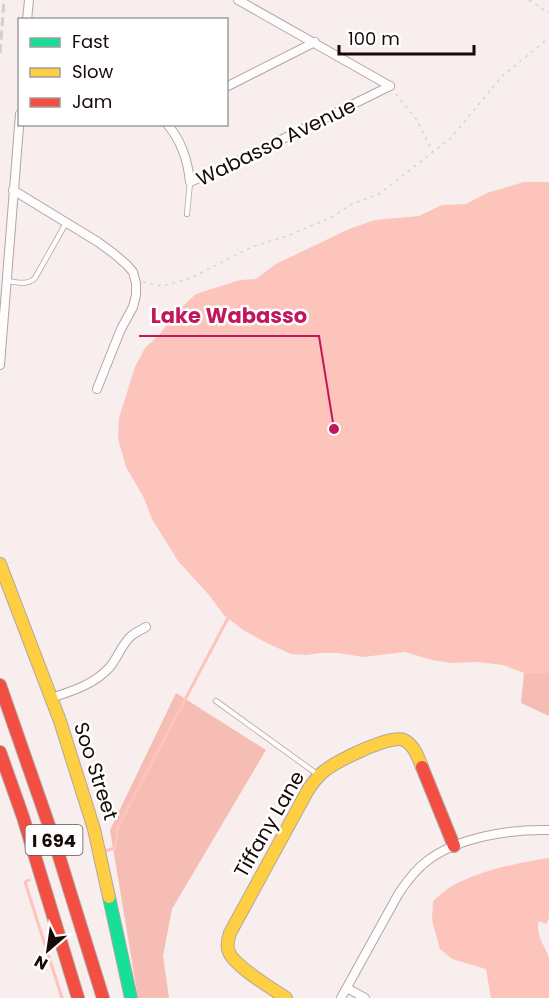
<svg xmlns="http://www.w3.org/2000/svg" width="549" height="998" font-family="Poppins,sans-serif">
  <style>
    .forest { fill: #f5bdb4 }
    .water { fill: #fcc4bb }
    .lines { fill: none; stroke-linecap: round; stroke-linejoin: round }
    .stream { stroke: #fcc4bb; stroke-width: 3 }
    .lane-casing { stroke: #b2a6a5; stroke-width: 6 }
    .street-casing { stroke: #b2a6a5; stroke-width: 10 }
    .fast-casing { stroke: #b2a6a5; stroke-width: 14 }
    .slow-casing { stroke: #b2a6a5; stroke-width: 14 }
    .jam-casing { stroke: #b2a6a5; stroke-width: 14 }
    .path { stroke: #d8d4d4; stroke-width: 1.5; stroke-dasharray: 3 4.5; stroke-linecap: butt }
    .lane { stroke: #fefcfc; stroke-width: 4.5 }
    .street { stroke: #fefcfc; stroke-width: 8 }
    .fast { stroke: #16e098; stroke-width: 12 }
    .slow { stroke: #ffcf43; stroke-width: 12 }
    .jam { stroke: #f24e42; stroke-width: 12 }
    .rail { stroke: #d3cfce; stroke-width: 3; stroke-dasharray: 9 4.5; stroke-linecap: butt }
    .labels { text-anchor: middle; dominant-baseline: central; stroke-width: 5; stroke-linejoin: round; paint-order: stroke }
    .shield { fill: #fff; stroke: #5d5351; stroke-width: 1.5 }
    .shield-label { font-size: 18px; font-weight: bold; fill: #170907 }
    .street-label { font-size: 20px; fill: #170907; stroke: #fff }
    .leader { fill: none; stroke: #c2185b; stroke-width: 2 }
    .callout-dot { fill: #c2185b; stroke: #fff; stroke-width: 2 }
    .callout-label { font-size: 21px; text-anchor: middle; font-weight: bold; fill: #c2185b; stroke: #fff; stroke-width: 5; stroke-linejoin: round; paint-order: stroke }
  </style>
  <rect width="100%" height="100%" fill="#f8eeed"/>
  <g class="forest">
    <polygon points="546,672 549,673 549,716 521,703 524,673"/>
    <polygon points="176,693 266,750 172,909 163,956 169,998 138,998 110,830"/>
  </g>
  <g class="water">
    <polygon points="524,182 549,182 549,673 524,673 503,665 478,662 451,663 432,660 405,652 363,657 339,653 320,653 307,655 291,654 269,644 243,630 224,615 209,595 178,561 152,519 144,498 126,467 118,439 119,418 135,367 145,348 159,335 176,312 196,294 240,280 256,279 276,264 349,229 375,220 419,216 442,205 466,204 487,193"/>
    <path d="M 549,858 L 549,918 L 546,924 L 539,921 C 535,935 545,946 549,958 C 549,966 549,988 549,998 L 491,998 L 486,969 L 452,959 L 440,949 L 432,920 L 433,901 C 439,896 445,890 452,886 C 481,870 516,863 549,858 Z"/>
  </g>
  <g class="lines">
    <g class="stream">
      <polyline points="105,851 115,848 118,827 229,616"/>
      <polyline points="29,880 25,882 62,998"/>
    </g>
    <g class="lane-casing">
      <g id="lane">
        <polyline points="187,214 190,182"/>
        <path d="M 7,281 C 17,282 27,286 35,278 L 66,223"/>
        <polyline points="216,701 317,774"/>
      </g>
    </g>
    <g class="street-casing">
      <g id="street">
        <polyline points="238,0 390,86"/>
        <polyline points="27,20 29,0"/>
        <polyline points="226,87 315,42"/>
        <path d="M 167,124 C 181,140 188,162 190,182 L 232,164 L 390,86"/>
        <polyline points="13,190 98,242 113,253 127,265 133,272 136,283 136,295 133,307 121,329 97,389"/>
        <polyline points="0,365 20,114"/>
        <path d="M 51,698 C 72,691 93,685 109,668 C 117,659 121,646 130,637 C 134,633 141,630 146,627"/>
        <polyline points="347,988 365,998"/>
        <path d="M 341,998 L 399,893 C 407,881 415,870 427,861 C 458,837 511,829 549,830"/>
      </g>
    </g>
    <g class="fast-casing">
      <polyline id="fast" points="109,897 131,998"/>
    </g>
    <g class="slow-casing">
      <g id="slow">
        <polyline points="0,564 60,721 94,829 109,897"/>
        <path d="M 286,998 C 273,989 234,966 229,952 C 226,946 228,939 230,933 L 308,790 C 312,784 317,777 323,772 C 335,762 390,734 404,740 C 414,745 418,757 422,767"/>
      </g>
    </g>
    <g class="jam-casing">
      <g id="jam">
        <polyline points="0,685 54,840 103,998"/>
        <polyline points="0,752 23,817 78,998"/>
        <polyline points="422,767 454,846"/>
      </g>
    </g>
    <g class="path">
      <polyline points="529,0 549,13"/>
      <polyline points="396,94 416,119 433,152"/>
      <polyline points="143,282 162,286 191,278 254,246 290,235 334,216 352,204 379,194 451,138 502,76 549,38"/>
    </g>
    <use href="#lane" class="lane"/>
    <use href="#street" class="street"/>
    <use href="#fast" class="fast"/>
    <use href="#slow" class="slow"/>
    <use href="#jam" class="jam"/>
    <polyline class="rail" points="0,53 4,0"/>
  </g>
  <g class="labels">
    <rect class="shield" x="25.5" y="825" width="57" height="30" rx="4.5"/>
    <g class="shield-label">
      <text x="54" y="840">I 694</text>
    </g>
    <g class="street-label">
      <text transform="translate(276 142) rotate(-26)">Wabasso Avenue</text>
      <text transform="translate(96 771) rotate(72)">Soo Street</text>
      <text transform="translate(269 824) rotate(-60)">Tiffany Lane</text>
    </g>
  </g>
  <path class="leader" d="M334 429L319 336H139"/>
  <circle class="callout-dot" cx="334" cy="429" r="6"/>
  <g class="callout-label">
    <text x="229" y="323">Lake Wabasso</text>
  </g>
  <rect x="18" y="18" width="210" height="108" fill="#ffffff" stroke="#a29d9c" stroke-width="1.5"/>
  <rect x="30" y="38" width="30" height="9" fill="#16e098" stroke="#a29d9c" stroke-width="1.5"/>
  <text x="72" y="48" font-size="18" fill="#170907">Fast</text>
  <rect x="30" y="68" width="30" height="9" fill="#ffcf43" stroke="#a29d9c" stroke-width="1.5"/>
  <text x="72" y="78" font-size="18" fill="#170907">Slow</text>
  <rect x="30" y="98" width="30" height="9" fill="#f24e42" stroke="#a29d9c" stroke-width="1.5"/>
  <text x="72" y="108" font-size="18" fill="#170907">Jam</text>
  <g transform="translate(48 950) rotate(209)" stroke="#ffffff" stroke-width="4.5" paint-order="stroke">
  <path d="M0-4.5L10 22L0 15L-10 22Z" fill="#170907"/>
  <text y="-9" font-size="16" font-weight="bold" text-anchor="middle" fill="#170907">N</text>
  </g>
  <path d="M339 45v9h135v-9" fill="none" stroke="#170907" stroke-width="3"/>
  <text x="348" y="45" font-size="18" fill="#170907" stroke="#ffffff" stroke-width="4.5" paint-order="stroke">100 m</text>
</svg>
